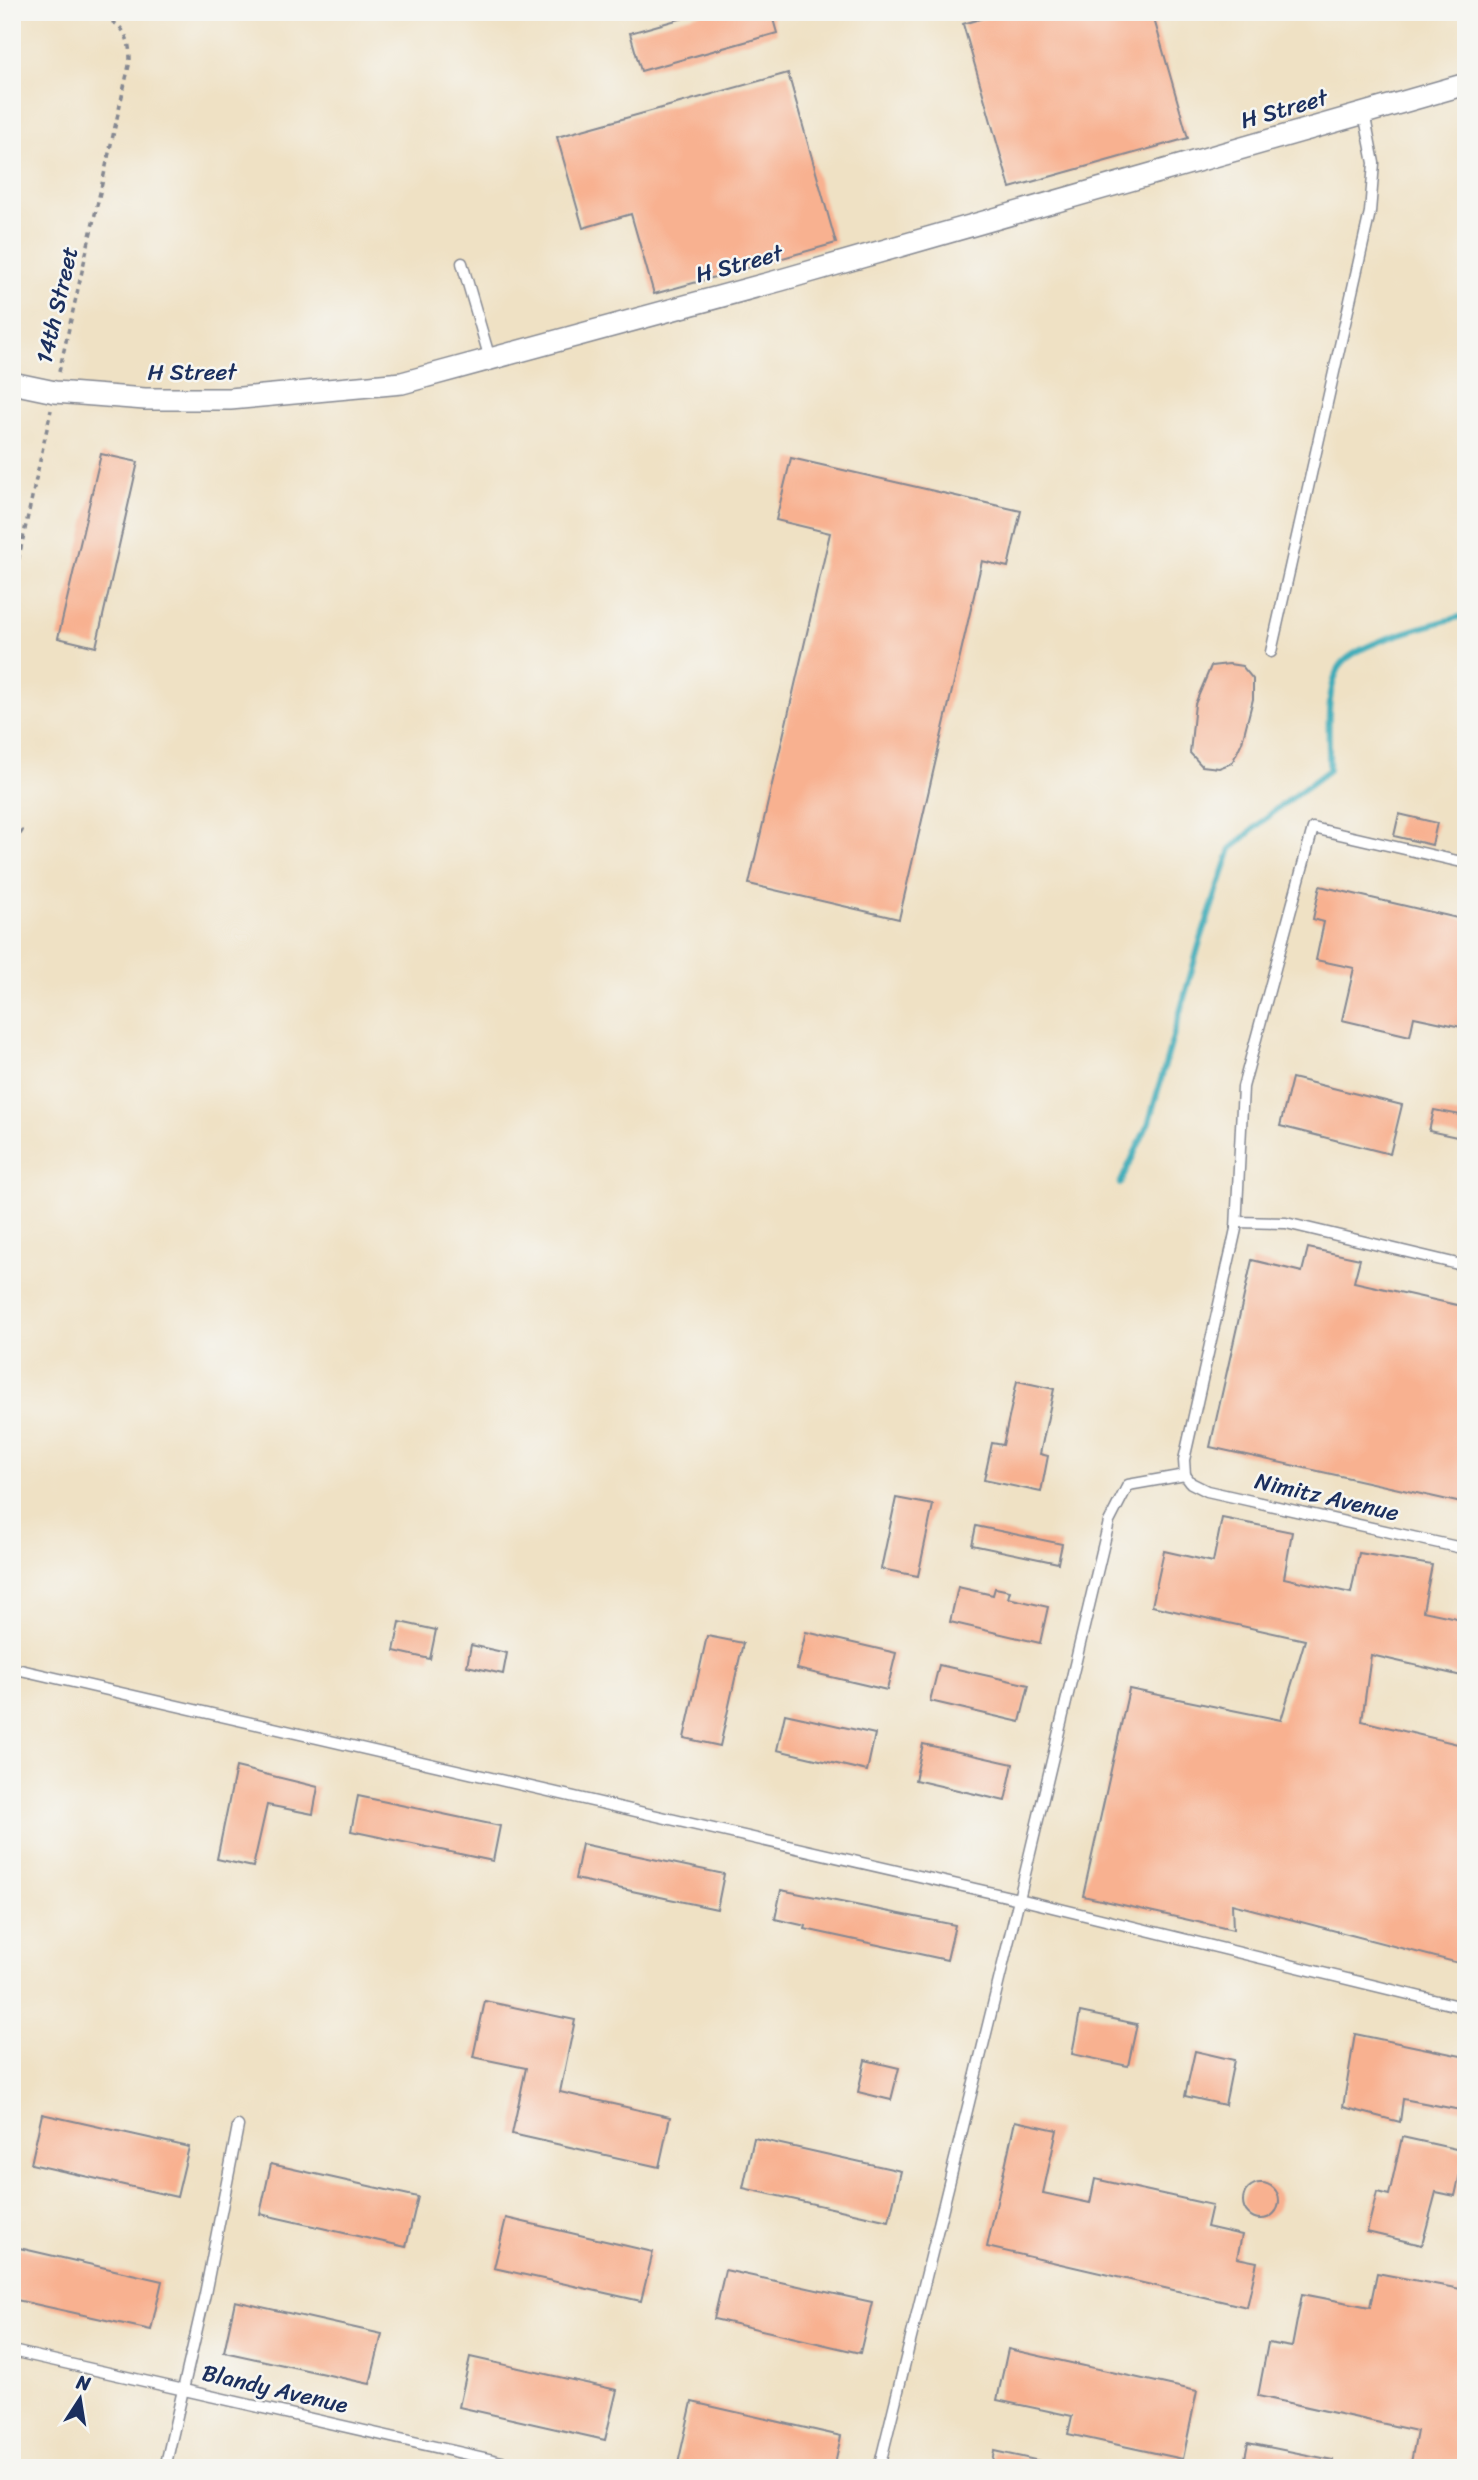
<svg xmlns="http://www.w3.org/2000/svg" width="1478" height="2480" font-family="Sriracha,sans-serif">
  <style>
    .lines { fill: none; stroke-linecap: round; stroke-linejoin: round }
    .stream { stroke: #3babb8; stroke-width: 6 }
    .building { fill: #f8b190 }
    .lane-casing { stroke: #858891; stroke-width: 13 }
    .street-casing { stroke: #858891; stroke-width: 24 }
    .path { stroke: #858891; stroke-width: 3.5; stroke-dasharray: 5 5; stroke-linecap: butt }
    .lane { stroke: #fff; stroke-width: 10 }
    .street { stroke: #fff; stroke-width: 21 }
    .labels { text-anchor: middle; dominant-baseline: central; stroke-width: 5; stroke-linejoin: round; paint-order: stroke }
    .street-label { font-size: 23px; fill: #1b2f5e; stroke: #f6f6f2 }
  </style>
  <rect width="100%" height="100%" fill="#f6f6f2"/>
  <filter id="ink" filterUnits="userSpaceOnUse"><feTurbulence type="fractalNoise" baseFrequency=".0143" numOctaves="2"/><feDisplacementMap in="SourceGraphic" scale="14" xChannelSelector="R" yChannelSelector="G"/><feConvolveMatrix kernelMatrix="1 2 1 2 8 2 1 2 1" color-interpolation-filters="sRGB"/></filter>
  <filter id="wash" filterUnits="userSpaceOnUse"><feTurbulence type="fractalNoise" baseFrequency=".00686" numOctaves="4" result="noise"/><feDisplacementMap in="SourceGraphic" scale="28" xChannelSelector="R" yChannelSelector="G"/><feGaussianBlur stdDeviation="1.57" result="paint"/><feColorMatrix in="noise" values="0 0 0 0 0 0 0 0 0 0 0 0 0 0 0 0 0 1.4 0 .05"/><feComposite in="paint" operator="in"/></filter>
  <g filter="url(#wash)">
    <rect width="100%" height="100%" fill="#efe1c4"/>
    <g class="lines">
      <path class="stream" d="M 1120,1184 L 1149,1122 L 1199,945 L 1231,849 L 1274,811 L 1329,770 C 1330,739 1324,697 1339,668 C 1352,642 1437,624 1466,615"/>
    </g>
    <g id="blocks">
      <g class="building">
        <polygon points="705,12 771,12 777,33 641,71 630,33"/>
        <polygon points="1003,12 1152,12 1188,138 1010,188 963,24"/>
        <polygon points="788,73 836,243 654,294 631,214 583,228 557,137"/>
        <polygon points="101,454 138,462 96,647 58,638"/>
        <polygon points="791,458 1021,511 1008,567 982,561 899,919 749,884 830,533 776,520"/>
        <polygon points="1229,664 1242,666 1253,679 1253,699 1242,742 1232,763 1219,768 1202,766 1190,753 1195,704 1211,666"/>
        <polygon points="1399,814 1437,823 1432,845 1394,836"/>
        <polygon points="1320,886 1466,920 1466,1028 1414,1017 1410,1036 1342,1020 1354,968 1316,960 1324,922 1313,919"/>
        <polygon points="1292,1078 1402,1105 1390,1154 1280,1126"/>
        <polygon points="1434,1110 1466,1116 1466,1139 1429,1131"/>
        <polygon points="1308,1248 1360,1259 1354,1282 1466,1307 1466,1504 1210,1447 1252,1260 1302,1272"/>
        <polygon points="1017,1381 1054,1389 1040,1454 1048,1456 1041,1492 984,1480 992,1443 1003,1445"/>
        <polygon points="896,1498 933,1505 918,1576 881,1569"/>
        <polygon points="1222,1518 1292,1532 1284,1578 1351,1593 1359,1553 1432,1565 1423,1611 1466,1620 1466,1677 1371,1655 1362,1721 1466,1746 1466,1965 1232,1904 1233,1930 1083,1896 1129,1689 1281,1720 1305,1640 1152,1606 1164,1551 1213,1562"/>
        <polygon points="976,1526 1062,1544 1058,1563 972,1545"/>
        <polygon points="958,1587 993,1595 995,1588 1010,1591 1008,1598 1048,1607 1040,1643 950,1622"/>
        <polygon points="400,1622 436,1630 430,1659 394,1651"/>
        <polygon points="806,1632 896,1653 887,1690 797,1669"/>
        <polygon points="707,1636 743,1643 720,1746 684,1738"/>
        <polygon points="471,1645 507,1653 503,1674 467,1666"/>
        <polygon points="939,1665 1029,1685 1020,1722 930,1701"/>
        <polygon points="785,1714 875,1734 867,1771 777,1750"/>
        <polygon points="923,1744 1013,1764 1005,1801 915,1780"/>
        <polygon points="236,1767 318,1787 313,1814 267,1805 253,1867 217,1859"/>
        <polygon points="358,1796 500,1826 493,1861 351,1831"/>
        <polygon points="582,1844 724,1874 717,1909 575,1879"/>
        <polygon points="781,1890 955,1925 947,1960 805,1929 806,1926 775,1919"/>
        <polygon points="485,2001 575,2020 560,2092 670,2117 659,2167 512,2134 526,2068 473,2057"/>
        <polygon points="1080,2012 1137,2024 1128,2066 1072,2054"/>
        <polygon points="1355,2034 1466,2057 1466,2111 1403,2099 1400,2122 1343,2107"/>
        <polygon points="1195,2051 1234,2060 1225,2105 1185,2096"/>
        <polygon points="865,2060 899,2068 891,2100 858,2092"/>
        <polygon points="42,2114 189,2147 177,2197 31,2164"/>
        <polygon points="1015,2121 1057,2130 1043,2193 1090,2203 1095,2179 1212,2205 1207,2227 1242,2235 1237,2258 1257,2262 1247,2307 987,2247"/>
        <polygon points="1402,2137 1465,2151 1455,2196 1436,2192 1422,2245 1367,2232 1377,2192 1389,2195"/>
        <polygon points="754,2138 901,2171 889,2221 743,2188"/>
        <polygon points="271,2164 418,2197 406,2247 260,2214"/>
        <circle cx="1261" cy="2201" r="18"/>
        <polygon points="506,2218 653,2252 641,2301 494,2268"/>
        <polygon points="15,2247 162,2281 151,2330 12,2299"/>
        <polygon points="725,2270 872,2302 860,2353 714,2319"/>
        <polygon points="1377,2273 1466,2290 1466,2468 1410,2468 1417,2431 1258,2396 1268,2343 1292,2347 1302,2294 1370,2307"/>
        <polygon points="235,2301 382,2334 370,2384 224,2352"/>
        <polygon points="1008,2349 1197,2391 1183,2459 1068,2434 1072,2416 997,2400"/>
        <polygon points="470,2357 617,2390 605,2440 459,2407"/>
        <polygon points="692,2402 841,2436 834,2468 677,2468"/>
        <polygon points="1248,2443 1333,2460 1332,2468 1243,2468"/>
        <polygon points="994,2451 1040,2461 1040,2468 991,2468"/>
      </g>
    </g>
  </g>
  <g filter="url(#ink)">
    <use href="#blocks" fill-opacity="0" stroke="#858891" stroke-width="2"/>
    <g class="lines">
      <g class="lane-casing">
        <g id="lane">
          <polyline points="462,263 490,359"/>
          <polyline points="1271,652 1370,212 1374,163 1364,113"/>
          <polyline points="1237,1222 1286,1223 1466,1266"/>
          <polyline points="1185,1475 1128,1485 1109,1522 1019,1899 1466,2008"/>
          <polyline points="1185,1475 1184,1460 1236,1229 1243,1087 1313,828 1466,863"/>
          <polyline points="1185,1475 1191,1483 1207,1491 1466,1549"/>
          <polyline points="12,1668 1019,1899 879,2468"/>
          <polyline points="12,2351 528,2468"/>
          <polyline points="165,2468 205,2294 238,2126"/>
        </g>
      </g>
      <g class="street-casing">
        <polyline id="street" points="12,383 55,392 145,399 230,399 402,383 781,280 1466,84"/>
      </g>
      <g class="path">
        <path d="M 59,372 L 130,61 C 130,25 115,20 83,12"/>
        <polyline points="12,589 51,410"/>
        <polyline points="12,826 22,831 12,845"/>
      </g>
      <use href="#lane" class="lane"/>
      <use href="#street" class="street"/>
    </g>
  </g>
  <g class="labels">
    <g class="street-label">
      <text transform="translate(1284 109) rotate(-16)">H Street</text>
      <text transform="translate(739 264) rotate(-15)">H Street</text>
      <text transform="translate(57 305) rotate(-77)">14th Street</text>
      <text x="192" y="372">H Street</text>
      <text transform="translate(1327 1497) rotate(13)">Nimitz Avenue</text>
      <text transform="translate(275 2389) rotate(13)">Blandy Avenue</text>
    </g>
  </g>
  <rect width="1478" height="2480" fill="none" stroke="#f6f6f2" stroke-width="42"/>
  <g transform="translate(80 2399) rotate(12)" stroke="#f6f6f2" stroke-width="5" paint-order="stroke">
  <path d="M0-5L12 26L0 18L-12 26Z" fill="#1b2f5e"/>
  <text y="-10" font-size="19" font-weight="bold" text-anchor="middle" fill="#1b2f5e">N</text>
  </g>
</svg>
